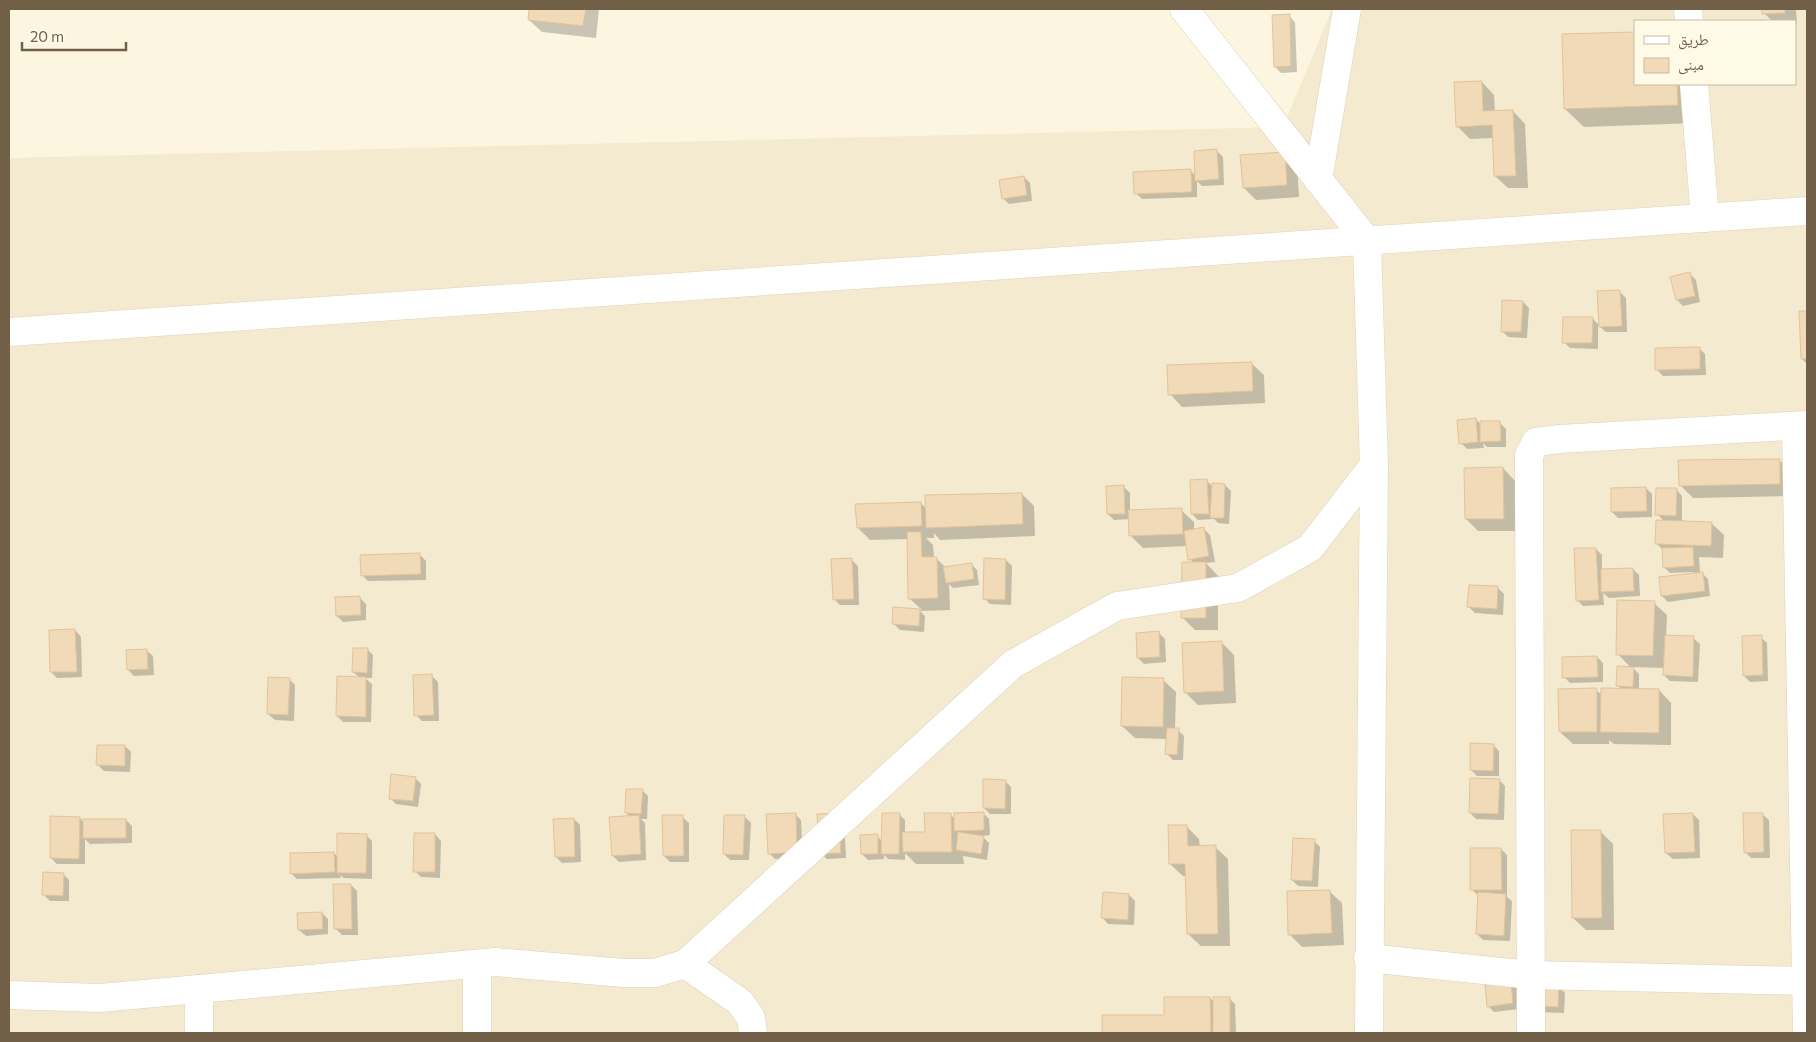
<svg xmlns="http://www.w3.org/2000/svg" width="1816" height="1042" font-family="Commissioner,'Noto Naskh Arabic',sans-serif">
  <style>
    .residential { fill: #f3eacf; fill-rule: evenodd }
    .shadow { fill: #0003 }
    .building { fill: #f1dab8; stroke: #e4c398 }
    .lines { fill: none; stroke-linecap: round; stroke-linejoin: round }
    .street-casing { stroke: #ddd1ba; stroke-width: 29 }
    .secondary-casing { stroke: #e2d3b7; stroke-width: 29 }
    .street { stroke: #fff; stroke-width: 28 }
    .secondary { stroke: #fff; stroke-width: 28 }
  </style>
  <rect width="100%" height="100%" fill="#fcf6e0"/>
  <path class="residential" d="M 1330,9 L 1807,9 L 1807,1033 L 9,1033 L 9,158 L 1283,127 L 1330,14 ZM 1635,21 L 1795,21 L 1795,84 L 1635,84 Z"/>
  <g class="shadow">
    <polygon points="530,9 599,9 596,38 542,32 529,20"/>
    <polygon points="1763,9 1796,9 1797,25 1795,25 1795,21 1772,21 1764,13"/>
    <polygon points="1289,16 1295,22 1297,72 1281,73 1275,67"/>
    <polygon points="1482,82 1494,95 1495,112 1513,111 1525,124 1528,188 1508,188 1495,176 1493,138 1470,139 1457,126"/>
    <polygon points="1635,84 1694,84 1696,123 1584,127 1565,109"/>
    <polygon points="1217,151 1223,157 1224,185 1202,186 1197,181 1197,197 1142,199 1136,193 1191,171 1196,176"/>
    <polygon points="1284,153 1297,166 1299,197 1256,200 1244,188"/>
    <polygon points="1024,177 1030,183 1032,201 1009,204 1003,198"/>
    <polygon points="1690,274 1696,280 1700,302 1683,306 1677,300"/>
    <polygon points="1620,292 1626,298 1627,332 1606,332 1598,325 1598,349 1570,348 1564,342 1592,318 1600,326"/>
    <polygon points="1523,302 1529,308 1527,338 1508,337 1502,331"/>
    <polygon points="1801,312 1807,312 1807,364 1802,359"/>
    <polygon points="1699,348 1705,354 1706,375 1663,376 1657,370"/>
    <polygon points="1251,363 1264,375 1265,403 1182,407 1170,394"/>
    <polygon points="1476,419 1481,425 1500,423 1506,429 1506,447 1487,447 1483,443 1484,448 1467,449 1461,443"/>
    <polygon points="1779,460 1792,472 1792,496 1693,498 1680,485"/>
    <polygon points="1503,468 1515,481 1516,531 1478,531 1466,519"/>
    <polygon points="1207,481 1213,487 1225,485 1231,491 1229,524 1218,523 1214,519 1198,520 1192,514"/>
    <polygon points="1124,487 1130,493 1130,511 1181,510 1194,522 1194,530 1204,529 1210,535 1215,562 1206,563 1218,576 1218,630 1195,630 1182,617 1194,564 1190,559 1188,546 1143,548 1130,535 1130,519 1114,520 1108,514"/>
    <polygon points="1646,488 1652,494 1652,517 1618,518 1612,512"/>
    <polygon points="1676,489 1682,496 1682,522 1711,523 1724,535 1723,558 1699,557 1700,573 1702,573 1708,579 1710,596 1668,602 1662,596 1694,574 1693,572 1670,573 1664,567 1663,550 1657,544 1664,521 1657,514"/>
    <polygon points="1022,494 1034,506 1035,536 940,540 934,533 934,538 926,538 933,545 934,558 936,558 946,568 971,564 977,570 979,585 953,588 949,584 950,610 920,611 925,616 924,632 900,630 894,624 895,609 922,610 909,598 908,539 870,540 858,528 921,503 927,510"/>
    <polygon points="1596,549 1602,555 1602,570 1633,569 1639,575 1640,596 1609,598 1603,593 1604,605 1583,606 1577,600"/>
    <polygon points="420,555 426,561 426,580 368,581 362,575"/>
    <polygon points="852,560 858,566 859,605 840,605 834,599"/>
    <polygon points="1006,560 1012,566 1011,605 990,604 984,598"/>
    <polygon points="1498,588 1504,594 1503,615 1475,613 1469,607"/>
    <polygon points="360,598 366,604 366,620 343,622 337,616"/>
    <polygon points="1654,603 1667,615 1666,637 1693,638 1700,644 1698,682 1670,681 1664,675 1664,668 1632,667 1639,674 1639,690 1659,690 1671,703 1671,745 1614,744 1609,740 1609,744 1573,744 1560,732 1596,690 1602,695 1622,690 1618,686 1631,668 1618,654"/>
    <polygon points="75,630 81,637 82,677 57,678 51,672"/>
    <polygon points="1159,633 1165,639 1166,662 1144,664 1138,658"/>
    <polygon points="1761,637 1767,643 1768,681 1750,682 1744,676"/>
    <polygon points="1222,643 1234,655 1236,703 1198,705 1185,692"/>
    <polygon points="367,649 373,655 372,678 365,678 372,684 371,722 343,722 337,716 360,678 353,672"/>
    <polygon points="146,650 153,656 154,675 134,676 128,670"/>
    <polygon points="1597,657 1603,663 1603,682 1570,683 1564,677"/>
    <polygon points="432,676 438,682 439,721 422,721 416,715"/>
    <polygon points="289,679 295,685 294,721 275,720 268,714"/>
    <polygon points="1163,680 1176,692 1175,729 1178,730 1184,736 1183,760 1173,760 1167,754 1168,739 1135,738 1122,726"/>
    <polygon points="1493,745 1499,751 1499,776 1477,776 1471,770"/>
    <polygon points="125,746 131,752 130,772 104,771 98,765"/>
    <polygon points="415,778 421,784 418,807 396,804 390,798"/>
    <polygon points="1499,780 1505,786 1504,820 1476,819 1470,813"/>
    <polygon points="1005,781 1011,787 1011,814 990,814 984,808"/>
    <polygon points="642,790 648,796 647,819 641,819 645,823 646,860 619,862 613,856 631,817 626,813"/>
    <polygon points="983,813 989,819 990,835 982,836 989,843 987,860 963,856 964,864 916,864 905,853 905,860 888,859 884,855 884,859 868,860 862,854 877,836 882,841 899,814 905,820 905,833 926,833 950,814 955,819"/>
    <polygon points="795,814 801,820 803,858 775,859 769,853"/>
    <polygon points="1693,814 1699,820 1700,858 1673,859 1666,853"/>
    <polygon points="1762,814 1769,820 1770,858 1751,858 1745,852"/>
    <polygon points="682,817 689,823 689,862 670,862 664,856"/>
    <polygon points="745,817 751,823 749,860 730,860 724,854"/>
    <polygon points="80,818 84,823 126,820 132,826 132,843 90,844 85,839 85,864 57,864 51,858"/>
    <polygon points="574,819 580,825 581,862 562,863 556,857"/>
    <polygon points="844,820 846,858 827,859 820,853"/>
    <polygon points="1187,827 1199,839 1200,847 1215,847 1228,859 1230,946 1201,946 1188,934 1187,876 1183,876 1170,864"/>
    <polygon points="1600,831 1613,844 1614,930 1586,930 1573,918"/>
    <polygon points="435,834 441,841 440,878 421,877 415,871"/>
    <polygon points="366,835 372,841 372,879 344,878 340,875 341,878 297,879 291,873 334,853 338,857"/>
    <polygon points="1314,841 1320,847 1318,887 1298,886 1292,880"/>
    <polygon points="1501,849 1507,855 1507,897 1512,901 1510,941 1483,940 1477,934 1479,896 1472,890"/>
    <polygon points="63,874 69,880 69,901 50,901 44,895"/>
    <polygon points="351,885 357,891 358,935 342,935 336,929"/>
    <polygon points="1329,891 1342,903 1344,945 1302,947 1289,934"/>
    <polygon points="1129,895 1135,901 1134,925 1108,924 1102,917"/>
    <polygon points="322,913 328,919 328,934 306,936 299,930"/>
    <polygon points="1511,983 1517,989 1519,1009 1494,1012 1488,1006"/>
    <polygon points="1559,987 1565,993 1564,1013 1536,1012"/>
    <polygon points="1210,998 1214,1002 1229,998 1235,1004 1236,1033 1103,1033 1103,1016 1166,1016"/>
  </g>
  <g class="building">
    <polygon points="529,9 586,9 583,26 528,20"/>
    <polygon points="1762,9 1785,9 1785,13 1762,14"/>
    <polygon points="1290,14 1291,66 1274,67 1272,15"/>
    <polygon points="1635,32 1635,84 1677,84 1678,105 1564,109 1562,34"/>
    <polygon points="1482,81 1483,111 1513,110 1516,176 1494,176 1492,125 1456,127 1454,82"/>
    <polygon points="1217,149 1219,179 1195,181 1194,151"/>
    <polygon points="1285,152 1287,185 1243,188 1240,155"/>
    <polygon points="1191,169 1192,192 1134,194 1133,172"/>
    <polygon points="1024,176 1027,195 1002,199 999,180"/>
    <polygon points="1690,272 1695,296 1676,300 1670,277"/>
    <polygon points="1620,290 1622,326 1599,327 1597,291"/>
    <polygon points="1502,300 1523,301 1521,332 1501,332"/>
    <polygon points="1799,311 1807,311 1807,359 1801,359"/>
    <polygon points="1563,317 1593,317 1592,343 1562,343"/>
    <polygon points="1700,347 1700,369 1655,370 1655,348"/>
    <polygon points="1252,362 1253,391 1168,395 1167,365"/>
    <polygon points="1476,418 1478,442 1459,444 1457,420"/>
    <polygon points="1480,421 1500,421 1501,441 1480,442"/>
    <polygon points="1780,459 1780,484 1679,486 1678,460"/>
    <polygon points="1503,467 1504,519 1465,519 1464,468"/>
    <polygon points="1207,479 1209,514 1191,514 1190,480"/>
    <polygon points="1212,483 1225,484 1224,518 1210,518"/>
    <polygon points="1124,485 1125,514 1107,514 1106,486"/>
    <polygon points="1646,487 1647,511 1611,512 1611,488"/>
    <polygon points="1656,488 1677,488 1676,516 1655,515"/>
    <polygon points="1022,493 1023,524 926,528 925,495"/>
    <polygon points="921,502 922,526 857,528 855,504"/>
    <polygon points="1182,508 1183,534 1129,536 1128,510"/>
    <polygon points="1656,520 1712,522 1711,546 1655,544"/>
    <polygon points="1204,527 1209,556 1188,560 1184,531"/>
    <polygon points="907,532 921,532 922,557 937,557 938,598 908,599"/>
    <polygon points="1693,547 1694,566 1663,568 1662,548"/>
    <polygon points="1574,548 1596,548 1599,600 1576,601"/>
    <polygon points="420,553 421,574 361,576 360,555"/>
    <polygon points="852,558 854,599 833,600 831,559"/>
    <polygon points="984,558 1006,559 1005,600 983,599"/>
    <polygon points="1182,562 1206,562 1206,618 1181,618"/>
    <polygon points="972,563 974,579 946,583 943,567"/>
    <polygon points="1633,568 1634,591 1601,592 1601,569"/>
    <polygon points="1703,572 1705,591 1661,596 1659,577"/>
    <polygon points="1469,585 1498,586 1497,609 1467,607"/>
    <polygon points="360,596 361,615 336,616 335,597"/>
    <polygon points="1617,600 1655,601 1653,656 1616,655"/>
    <polygon points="893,607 920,609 919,626 892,624"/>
    <polygon points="75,629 77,672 50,672 49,630"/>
    <polygon points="1159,631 1160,657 1137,658 1136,633"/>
    <polygon points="1665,635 1694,636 1693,677 1663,675"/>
    <polygon points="1762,635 1763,675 1743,676 1742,636"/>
    <polygon points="1222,641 1224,691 1184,693 1182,643"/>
    <polygon points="353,648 368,648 367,673 352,672"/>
    <polygon points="147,649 148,669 127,670 126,650"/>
    <polygon points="1597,656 1598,677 1562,678 1562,657"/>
    <polygon points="1617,666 1634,667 1633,687 1616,686"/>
    <polygon points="432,674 434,715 414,716 413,675"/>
    <polygon points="337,676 366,677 366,717 336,716"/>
    <polygon points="268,677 290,678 288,715 267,714"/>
    <polygon points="1122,677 1164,678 1163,727 1121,726"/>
    <polygon points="1597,688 1597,732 1559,732 1558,689"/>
    <polygon points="1601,688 1659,689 1659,733 1600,732"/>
    <polygon points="1167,728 1179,728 1177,755 1165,754"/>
    <polygon points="1470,743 1494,744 1493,771 1470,770"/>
    <polygon points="97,745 125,745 125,766 96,765"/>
    <polygon points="391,774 416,777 413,801 389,799"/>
    <polygon points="1470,778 1500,779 1498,814 1469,813"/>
    <polygon points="983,779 1006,780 1005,809 983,808"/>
    <polygon points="626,789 643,789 641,814 625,813"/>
    <polygon points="984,812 984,830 954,831 954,813"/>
    <polygon points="796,813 797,852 768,854 766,814"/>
    <polygon points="838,813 841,853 819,854 817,814"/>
    <polygon points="882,813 900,813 899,854 881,854"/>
    <polygon points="924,813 951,813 952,852 903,852 902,832 925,832"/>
    <polygon points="1693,813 1695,852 1665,853 1663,814"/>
    <polygon points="1743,813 1763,813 1764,852 1744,853"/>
    <polygon points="639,815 641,854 612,856 609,817"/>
    <polygon points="662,815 683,815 684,856 663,856"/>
    <polygon points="724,815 745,815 743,855 723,854"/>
    <polygon points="50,816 80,817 79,859 50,858"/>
    <polygon points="574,818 575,857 555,857 553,819"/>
    <rect x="83" y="819" width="43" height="19"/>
    <polygon points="1168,825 1187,825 1188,846 1216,845 1218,934 1187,934 1185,864 1169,864"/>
    <polygon points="1571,830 1601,830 1602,918 1572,918"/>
    <polygon points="958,832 984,836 981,854 956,850"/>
    <polygon points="337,833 367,834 366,873 337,873"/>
    <polygon points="414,833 435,833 435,872 413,872"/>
    <polygon points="878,834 878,854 861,854 860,835"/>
    <polygon points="1293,838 1315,839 1312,881 1291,880"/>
    <polygon points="1470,848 1501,848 1502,890 1470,890"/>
    <polygon points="334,852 335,872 290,874 290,853"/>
    <polygon points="43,872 64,873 63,896 42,895"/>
    <polygon points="333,884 351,884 352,929 334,929"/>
    <polygon points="1330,890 1332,933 1288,935 1287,891"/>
    <polygon points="1103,892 1129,894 1128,920 1101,918"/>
    <polygon points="1478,892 1506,894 1504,936 1476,934"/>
    <polygon points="322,912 323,929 298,930 297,913"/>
    <polygon points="1511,982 1513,1003 1487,1007 1485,985"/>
    <polygon points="1530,984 1559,985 1558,1007 1529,1006"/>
    <polygon points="1164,997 1210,997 1211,1033 1102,1033 1102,1015 1164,1015"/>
    <rect x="1213" y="997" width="17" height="36"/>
  </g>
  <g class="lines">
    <g class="street-casing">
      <g id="street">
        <polyline points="1184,9 1367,241"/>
        <polyline points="1688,9 1689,21"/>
        <polyline points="1694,84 1705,218"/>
        <polyline points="1318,180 1347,9"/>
        <polyline points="1796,426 1807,1033"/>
        <polyline points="1368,958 1531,975 1807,981"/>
        <polyline points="477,964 477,1033"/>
        <polyline points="685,964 740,1002 751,1018 753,1033"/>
        <polyline points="199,989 199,1033"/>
        <polyline points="9,995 100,998 495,962 623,973 655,973 685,964 1013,664 1117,606 1238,588 1310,548 1374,465"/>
        <polyline points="1531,1033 1529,455 1536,442 1559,439 1807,425"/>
      </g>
    </g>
    <g class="secondary-casing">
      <g id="secondary">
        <polyline points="1367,241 1374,465 1369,1033"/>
        <polyline points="9,332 1807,211"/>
      </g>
    </g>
    <use href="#street" class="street"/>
    <use href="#secondary" class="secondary"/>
  </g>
  <rect width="1816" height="1042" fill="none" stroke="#725f48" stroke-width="20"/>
  <rect x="1634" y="20" width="162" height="65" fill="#fffae6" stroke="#c7bca7"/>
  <rect x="1644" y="36" width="25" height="8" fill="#ffffff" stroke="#c7bca7"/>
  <text x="1678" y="45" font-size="15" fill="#725f48">طريق</text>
  <rect x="1644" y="58" width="25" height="15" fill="#f1dab8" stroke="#c7bca7"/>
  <text x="1678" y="70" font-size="15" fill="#725f48">مبنى</text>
  <path d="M22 42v8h104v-8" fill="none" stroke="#725f48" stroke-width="2.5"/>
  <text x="30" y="42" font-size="15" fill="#725f48" stroke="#fffae6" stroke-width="4" paint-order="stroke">20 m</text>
</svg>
